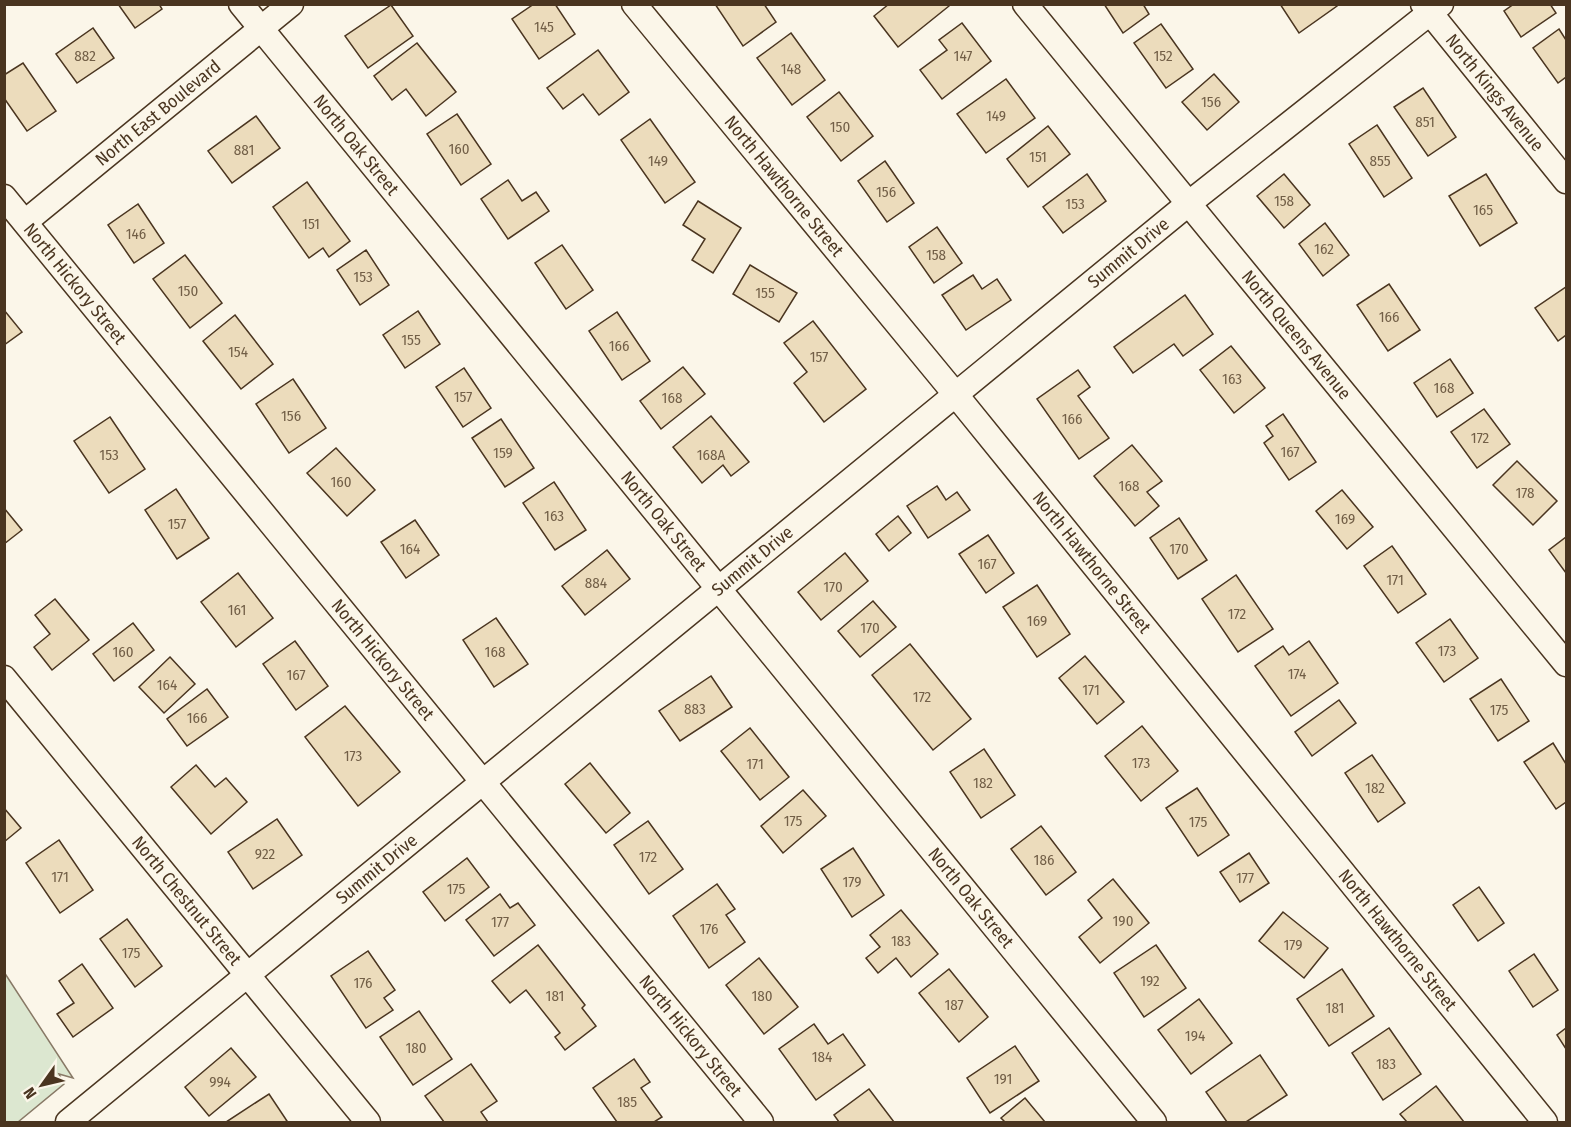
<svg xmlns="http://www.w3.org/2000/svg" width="1571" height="1127" font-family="'Fira Sans Condensed',sans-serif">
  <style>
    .green { fill: #dce7d0; stroke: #887966; stroke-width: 1.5 }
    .building { fill: #ecdcbc; stroke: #4a3520; stroke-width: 1.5 }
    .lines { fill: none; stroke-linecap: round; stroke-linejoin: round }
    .street-casing { stroke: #4a3520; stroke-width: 27 }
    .street { stroke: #fbf6e9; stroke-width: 24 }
    .labels { text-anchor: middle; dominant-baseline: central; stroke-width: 4.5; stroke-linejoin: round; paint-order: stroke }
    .number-label { font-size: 15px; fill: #725f47 }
    .street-label { font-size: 18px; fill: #4a3520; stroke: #fbf6e9 }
  </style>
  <rect width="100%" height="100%" fill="#fbf6e9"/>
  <polygon class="green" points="4,972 73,1078 59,1074 64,1084 18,1122 5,1122"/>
  <g class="building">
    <polygon points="118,4 159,4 162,9 135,28"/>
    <polygon points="534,4 555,4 575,34 539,59 512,19"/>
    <polygon points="715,4 764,4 776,22 743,46"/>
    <polygon points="889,4 947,4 949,6 898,47 874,16"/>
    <polygon points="1104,4 1143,4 1149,14 1123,33"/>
    <polygon points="1280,4 1336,4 1337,6 1299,33"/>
    <polygon points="1514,4 1550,4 1556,13 1521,37 1504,11"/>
    <polygon points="391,5 413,36 368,68 345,36"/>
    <polygon points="962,23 991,61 942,99 920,70 947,50 939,40"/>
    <polygon points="1161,24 1193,69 1166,88 1134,43"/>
    <polygon points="93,28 114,58 77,83 56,54"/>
    <polygon points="1559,29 1566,40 1566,77 1558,83 1533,48"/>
    <polygon points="791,33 825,80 792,105 757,58"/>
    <polygon points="417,43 456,92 426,116 406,89 392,100 374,76"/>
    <polygon points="598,50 629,92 599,115 583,94 563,109 547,88"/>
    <polygon points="23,63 56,111 27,131 4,98 4,75"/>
    <polygon points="1214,74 1239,102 1207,130 1182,102"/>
    <polygon points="1006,79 1035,118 986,153 957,114"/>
    <polygon points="1423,88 1456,137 1428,156 1394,107"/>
    <polygon points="839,92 873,136 841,161 807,117"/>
    <polygon points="457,114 491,164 461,185 427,134"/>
    <polygon points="256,116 280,148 232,183 208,151"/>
    <polygon points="650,119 695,182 665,203 621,140"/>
    <polygon points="1377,125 1412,178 1384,197 1349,144"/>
    <polygon points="1048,126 1070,154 1028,187 1007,159"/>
    <polygon points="885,161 914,203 887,222 858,181"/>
    <polygon points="1087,174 1106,201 1063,233 1043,207"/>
    <polygon points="1284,174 1310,205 1284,228 1257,196"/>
    <polygon points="1486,174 1517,223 1480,246 1449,196"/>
    <polygon points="508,180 522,201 536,192 549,211 508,239 481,199"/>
    <polygon points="307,182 350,241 329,257 323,248 309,258 273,207"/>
    <polygon points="698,201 741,228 713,273 692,260 705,239 683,225"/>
    <polygon points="138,204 164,243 134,263 108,225"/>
    <polygon points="1325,223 1349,255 1323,276 1299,244"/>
    <polygon points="937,227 962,263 934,283 909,247"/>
    <polygon points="562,245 593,290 566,309 535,263"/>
    <polygon points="366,250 389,285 360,305 337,270"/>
    <polygon points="185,255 222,303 190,328 153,279"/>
    <polygon points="750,265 797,293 779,322 733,294"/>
    <polygon points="973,275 982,289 997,279 1011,300 966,330 942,295"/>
    <polygon points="1389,284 1420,330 1388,351 1357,305"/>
    <polygon points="1566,287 1566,335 1558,341 1535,308"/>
    <polygon points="1185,295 1213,334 1183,356 1174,344 1133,373 1114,347"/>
    <polygon points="4,310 22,332 4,345"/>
    <polygon points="418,311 440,344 405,368 383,335"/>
    <polygon points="617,312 650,361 622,380 589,331"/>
    <polygon points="235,315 273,364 241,389 203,341"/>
    <polygon points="813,321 866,389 824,422 794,383 807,372 784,343"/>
    <polygon points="1231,346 1265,388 1234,413 1200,370"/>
    <polygon points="1450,359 1473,393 1437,417 1414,383"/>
    <polygon points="683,367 705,394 661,429 640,401"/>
    <polygon points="464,368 491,408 463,427 436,387"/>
    <polygon points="1078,370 1090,387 1078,396 1109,438 1079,459 1037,399"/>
    <polygon points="293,379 326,428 289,453 256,404"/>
    <polygon points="1484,409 1510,444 1477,468 1451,432"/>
    <polygon points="1283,414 1316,462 1289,480 1264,443 1273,436 1266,426"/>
    <polygon points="711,416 749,462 731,476 723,465 702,483 673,447"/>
    <polygon points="110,417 145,469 109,493 74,441"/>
    <polygon points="501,419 534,468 505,487 472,438"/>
    <polygon points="1132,445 1162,481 1147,492 1159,506 1135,526 1094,476"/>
    <polygon points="336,448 375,490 347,516 307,473"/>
    <polygon points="1517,461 1557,501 1533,525 1493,485"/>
    <polygon points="554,482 586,530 555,550 523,503"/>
    <polygon points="937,486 946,500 957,492 970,510 928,538 907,506"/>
    <polygon points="176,489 209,538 177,559 145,510"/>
    <polygon points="1342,490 1373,527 1347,549 1316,511"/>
    <polygon points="4,508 22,530 4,544"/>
    <polygon points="898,516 911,533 889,551 876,534"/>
    <polygon points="1179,518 1207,560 1178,579 1150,538"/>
    <polygon points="415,520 439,555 406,578 381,542"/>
    <polygon points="988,535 1014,573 986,593 959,554"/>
    <polygon points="1566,537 1566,573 1549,550"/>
    <polygon points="1392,546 1426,594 1398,613 1364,566"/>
    <polygon points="607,550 630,579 585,615 562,586"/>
    <polygon points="845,553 868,581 821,620 798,592"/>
    <polygon points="238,573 273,618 236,647 201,602"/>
    <polygon points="1236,575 1273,629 1238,652 1202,599"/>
    <polygon points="1037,585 1070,634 1037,657 1003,607"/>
    <polygon points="55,599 89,640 52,670 34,647 50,634 35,615"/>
    <polygon points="873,601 896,627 860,657 838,631"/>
    <polygon points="496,618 528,664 494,687 463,640"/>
    <polygon points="1450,619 1478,658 1444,682 1416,643"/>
    <polygon points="133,623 154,650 114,681 93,654"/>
    <polygon points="295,641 328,686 296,710 263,664"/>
    <polygon points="1309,641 1338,683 1291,716 1255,666 1283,646 1289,655"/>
    <polygon points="910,644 971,719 933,750 872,675"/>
    <polygon points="1085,656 1124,702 1097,724 1059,678"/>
    <polygon points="170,657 195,684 164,713 139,687"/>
    <polygon points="711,676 732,707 680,741 659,711"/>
    <polygon points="1501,679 1529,721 1498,741 1470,699"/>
    <polygon points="207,689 228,717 187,746 167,719"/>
    <polygon points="1339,700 1356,723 1312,756 1295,732"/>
    <polygon points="345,706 400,772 358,806 305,737"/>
    <polygon points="1142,726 1178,771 1141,801 1105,756"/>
    <polygon points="750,728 789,777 760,800 721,751"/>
    <polygon points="1553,743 1566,764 1566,802 1556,809 1524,762"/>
    <polygon points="984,749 1015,795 981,818 950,772"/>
    <polygon points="1372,755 1405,803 1378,822 1345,773"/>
    <polygon points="590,763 630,813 606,833 565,784"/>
    <polygon points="196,765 215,787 226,778 247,802 211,834 171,787"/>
    <polygon points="1197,788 1229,835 1198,856 1166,808"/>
    <polygon points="803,790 826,816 783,853 761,826"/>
    <polygon points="4,808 21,828 4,842"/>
    <polygon points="277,819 302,855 253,889 228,852"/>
    <polygon points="648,821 683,869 649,894 614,845"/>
    <polygon points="1041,826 1076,872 1046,895 1011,849"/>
    <polygon points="59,840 93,890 60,913 26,863"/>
    <polygon points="853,848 884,895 852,917 821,869"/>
    <polygon points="1249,853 1269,883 1240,902 1220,872"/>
    <polygon points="467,858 489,887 445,921 423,892"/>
    <polygon points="1113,879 1149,923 1100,963 1079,937 1102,918 1088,900"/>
    <polygon points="717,884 735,909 726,915 745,942 709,968 673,916"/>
    <polygon points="1479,887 1504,923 1478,941 1453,905"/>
    <polygon points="500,894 510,908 518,903 535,925 494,956 466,920"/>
    <polygon points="901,910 938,954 911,977 896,958 878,973 866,958 880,947 870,935"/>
    <polygon points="1283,912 1328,948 1304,978 1259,941"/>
    <polygon points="127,919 162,966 135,987 100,939"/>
    <polygon points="538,945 585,1005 582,1008 596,1026 565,1050 555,1037 560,1033 526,990 510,1003 492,981"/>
    <polygon points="1156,945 1186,988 1144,1017 1114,973"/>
    <polygon points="368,951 395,990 384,998 393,1010 366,1028 331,976"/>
    <polygon points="1534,954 1558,990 1533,1007 1509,971"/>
    <polygon points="759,958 798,1007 764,1034 726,985"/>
    <polygon points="82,964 113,1008 73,1037 57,1014 74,1003 59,981"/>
    <polygon points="949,969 988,1017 959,1042 919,993"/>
    <polygon points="1342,969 1374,1016 1329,1046 1297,999"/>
    <polygon points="1199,999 1232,1043 1191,1074 1158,1030"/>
    <polygon points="419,1011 452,1059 413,1085 380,1037"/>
    <polygon points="814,1024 828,1044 843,1034 865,1065 816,1100 779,1049"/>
    <polygon points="1389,1028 1421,1074 1383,1100 1352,1053"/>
    <polygon points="1566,1028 1566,1049 1557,1035"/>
    <polygon points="1015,1046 1039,1081 990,1113 967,1078"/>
    <polygon points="231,1048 256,1077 209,1116 185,1087"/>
    <polygon points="1260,1055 1287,1095 1246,1122 1227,1122 1206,1092"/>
    <polygon points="634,1059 650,1082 641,1088 662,1117 654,1122 617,1122 593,1088"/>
    <polygon points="471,1064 497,1101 481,1112 488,1122 444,1122 425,1096"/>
    <polygon points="1436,1086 1464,1122 1407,1122 1400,1114"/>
    <polygon points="869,1089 894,1122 839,1122 834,1115"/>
    <polygon points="269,1094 287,1121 285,1122 226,1122"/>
    <polygon points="1025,1098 1045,1122 1005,1122 1001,1118"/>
  </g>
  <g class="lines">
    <g class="street-casing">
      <g id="street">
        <path id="s1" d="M 241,4 L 1154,1122"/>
        <path id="s2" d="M 634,4 L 956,395 L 1545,1122"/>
        <path id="s3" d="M 1025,4 L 1566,664"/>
        <path id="s4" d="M 1423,4 L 1566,181"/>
        <path id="s5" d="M 4,197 L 761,1122"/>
        <path id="s6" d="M 25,222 L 291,4"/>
        <path id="s7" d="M 4,678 L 368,1122"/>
        <path id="s8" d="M 68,1122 L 1188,204 L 1441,4"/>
      </g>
    </g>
    <use href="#street" class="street"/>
  </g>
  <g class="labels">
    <g class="number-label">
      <text x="544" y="27">145</text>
      <text x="85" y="56">882</text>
      <text x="963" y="56">147</text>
      <text x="1163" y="56">152</text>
      <text x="791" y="69">148</text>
      <text x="1211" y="102">156</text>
      <text x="996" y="116">149</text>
      <text x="1425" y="122">851</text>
      <text x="840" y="127">150</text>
      <text x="459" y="149">160</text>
      <text x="244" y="150">881</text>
      <text x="1038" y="157">151</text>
      <text x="658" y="161">149</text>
      <text x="1380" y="161">855</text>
      <text x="886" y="192">156</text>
      <text x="1284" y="201">158</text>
      <text x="1075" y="204">153</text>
      <text x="1483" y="210">165</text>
      <text x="311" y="224">151</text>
      <text x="136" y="234">146</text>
      <text x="1324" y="249">162</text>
      <text x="936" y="255">158</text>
      <text x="363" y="277">153</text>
      <text x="188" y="291">150</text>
      <text x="765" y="293">155</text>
      <text x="1389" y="317">166</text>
      <text x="411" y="340">155</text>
      <text x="619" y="346">166</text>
      <text x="238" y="352">154</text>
      <text x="819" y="357">157</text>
      <text x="1232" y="379">163</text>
      <text x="1444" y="388">168</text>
      <text x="463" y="397">157</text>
      <text x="672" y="398">168</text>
      <text x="291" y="416">156</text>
      <text x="1072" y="419">166</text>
      <text x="1480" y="438">172</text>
      <text x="1290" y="452">167</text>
      <text x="503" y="453">159</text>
      <text x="109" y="455">153</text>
      <text x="711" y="455">168A</text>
      <text x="341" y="482">160</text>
      <text x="1129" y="486">168</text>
      <text x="1525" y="493">178</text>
      <text x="554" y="516">163</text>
      <text x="1345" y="519">169</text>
      <text x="177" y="524">157</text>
      <text x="410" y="549">164</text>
      <text x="1179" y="549">170</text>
      <text x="987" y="564">167</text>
      <text x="1395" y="580">171</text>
      <text x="596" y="583">884</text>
      <text x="833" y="587">170</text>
      <text x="237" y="610">161</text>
      <text x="1237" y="614">172</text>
      <text x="1037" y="621">169</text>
      <text x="870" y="628">170</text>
      <text x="1447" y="651">173</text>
      <text x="123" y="652">160</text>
      <text x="495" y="652">168</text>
      <text x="1297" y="674">174</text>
      <text x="296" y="675">167</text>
      <text x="167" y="685">164</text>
      <text x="1091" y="690">171</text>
      <text x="922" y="697">172</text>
      <text x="695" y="709">883</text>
      <text x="1499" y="710">175</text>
      <text x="197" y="718">166</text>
      <text x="353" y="756">173</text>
      <text x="1141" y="763">173</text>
      <text x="755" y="764">171</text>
      <text x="983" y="783">182</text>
      <text x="1375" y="788">182</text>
      <text x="793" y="821">175</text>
      <text x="1198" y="822">175</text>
      <text x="265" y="854">922</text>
      <text x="648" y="857">172</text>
      <text x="1044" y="860">186</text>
      <text x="60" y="877">171</text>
      <text x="1245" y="878">177</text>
      <text x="852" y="882">179</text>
      <text x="456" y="889">175</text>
      <text x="1123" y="921">190</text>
      <text x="500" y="922">177</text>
      <text x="709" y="929">176</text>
      <text x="901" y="941">183</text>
      <text x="1293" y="945">179</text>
      <text x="131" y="953">175</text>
      <text x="1150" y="981">192</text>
      <text x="363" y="983">176</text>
      <text x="555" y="996">181</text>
      <text x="762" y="996">180</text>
      <text x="954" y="1005">187</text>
      <text x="1335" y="1008">181</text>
      <text x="1195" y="1036">194</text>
      <text x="416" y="1048">180</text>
      <text x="822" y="1057">184</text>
      <text x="1386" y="1064">183</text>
      <text x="1003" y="1079">191</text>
      <text x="220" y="1082">994</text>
      <text x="627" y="1102">185</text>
    </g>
    <g class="street-label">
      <text stroke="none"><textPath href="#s4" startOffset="114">North Kings Avenue</textPath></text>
      <text stroke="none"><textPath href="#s6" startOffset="172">North East Boulevard</textPath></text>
      <text stroke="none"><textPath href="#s1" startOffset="182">North Oak Street</textPath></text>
      <text stroke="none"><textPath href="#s2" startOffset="236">North Hawthorne Street</textPath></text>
      <text stroke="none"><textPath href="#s8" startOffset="1371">Summit Drive</textPath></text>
      <text stroke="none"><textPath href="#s5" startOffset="112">North Hickory Street</textPath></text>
      <text stroke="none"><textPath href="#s3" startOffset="428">North Queens Avenue</textPath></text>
      <text stroke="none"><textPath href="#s1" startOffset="668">North Oak Street</textPath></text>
      <text stroke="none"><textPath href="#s8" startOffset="885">Summit Drive</textPath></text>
      <text stroke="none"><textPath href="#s2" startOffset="722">North Hawthorne Street</textPath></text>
      <text stroke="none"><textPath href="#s5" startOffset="598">North Hickory Street</textPath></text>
      <text stroke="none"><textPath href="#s8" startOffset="399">Summit Drive</textPath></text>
      <text stroke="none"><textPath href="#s1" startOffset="1154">North Oak Street</textPath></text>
      <text stroke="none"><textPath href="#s7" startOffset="288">North Chestnut Street</textPath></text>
      <text stroke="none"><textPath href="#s2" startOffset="1208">North Hawthorne Street</textPath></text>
      <text stroke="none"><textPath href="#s5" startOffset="1084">North Hickory Street</textPath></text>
    </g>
  </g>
  <rect width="1571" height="1127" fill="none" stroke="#4a3520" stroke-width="12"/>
  <g transform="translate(42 1085) rotate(236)" stroke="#fbf6e9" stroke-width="4.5" paint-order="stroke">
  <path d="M0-4.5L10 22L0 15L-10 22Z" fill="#4a3520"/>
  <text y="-9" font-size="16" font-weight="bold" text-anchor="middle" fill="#4a3520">N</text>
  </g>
</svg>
